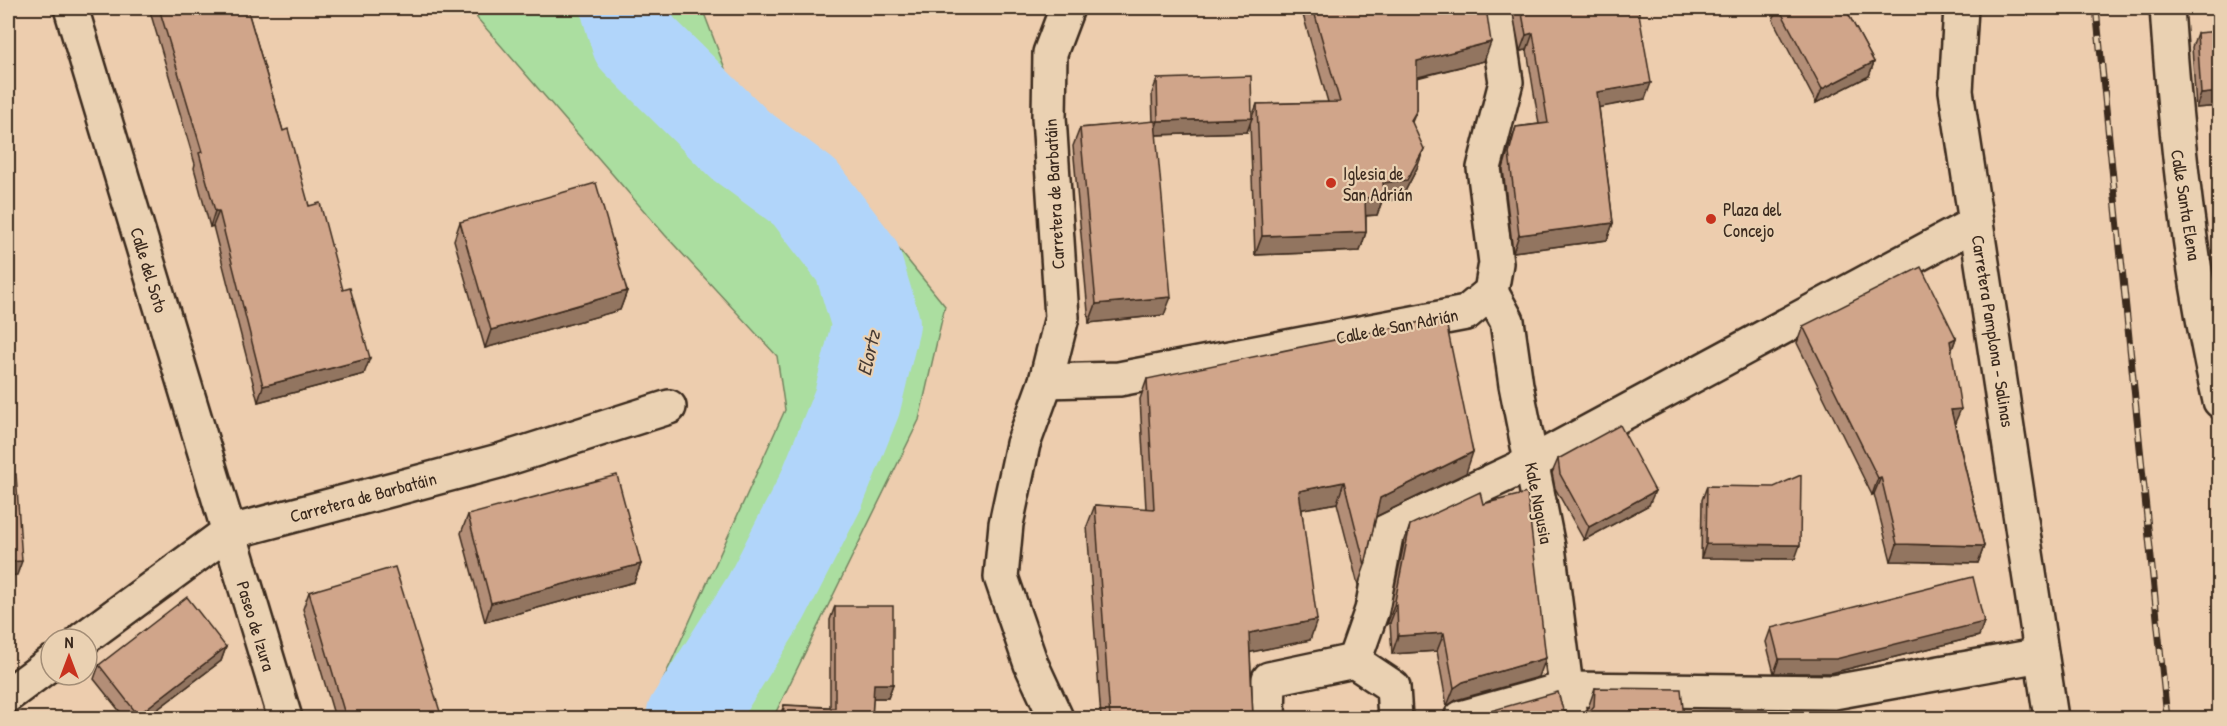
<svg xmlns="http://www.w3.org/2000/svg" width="2227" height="726" font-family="'Patrick Hand',sans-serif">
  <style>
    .green { fill: #abdea0; stroke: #73845f; stroke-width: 1.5 }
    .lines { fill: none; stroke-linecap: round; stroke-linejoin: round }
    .river { stroke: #b1d5fa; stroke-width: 88 }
    .minor-casing { stroke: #3b2a1e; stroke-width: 38 }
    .minor { stroke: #ead1b2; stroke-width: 33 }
    .rail-casing { stroke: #3b2a1e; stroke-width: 7 }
    .rail { stroke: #ead1b2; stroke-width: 4.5; stroke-dasharray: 14; stroke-linecap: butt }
    .wall { fill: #b38e77; stroke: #3b2a1e; stroke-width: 1.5 }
    .shaded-wall { fill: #927461; stroke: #3b2a1e; stroke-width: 1.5 }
    .building { fill: #d0a58a; stroke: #3b2a1e; stroke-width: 1.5 }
    .poi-dot { fill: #c8321e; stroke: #ead1b2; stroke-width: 2 }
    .labels { text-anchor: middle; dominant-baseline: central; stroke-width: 4.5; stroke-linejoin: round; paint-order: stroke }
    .poi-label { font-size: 18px; fill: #3b2a1e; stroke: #ead1b2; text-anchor: start }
    .street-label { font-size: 18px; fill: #3b2a1e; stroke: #ead1b2 }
    .water-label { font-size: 20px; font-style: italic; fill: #473b34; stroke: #ead1b2 }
  </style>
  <rect width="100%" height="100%" fill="#edcdae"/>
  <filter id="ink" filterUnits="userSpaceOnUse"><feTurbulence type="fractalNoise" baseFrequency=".0167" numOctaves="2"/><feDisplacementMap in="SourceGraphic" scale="12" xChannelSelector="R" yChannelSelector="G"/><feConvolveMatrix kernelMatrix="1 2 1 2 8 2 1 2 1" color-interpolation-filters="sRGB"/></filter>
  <g filter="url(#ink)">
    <polygon class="green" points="475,8 702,8 729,79 837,173 945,306 919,420 773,718 646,718 785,410 777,356 665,235 477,18"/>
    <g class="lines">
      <polyline class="river" points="625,8 635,41 740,145 805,193 857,261 876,324 857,402 822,489 766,598 690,718"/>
      <g class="minor-casing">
        <g id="minor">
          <polyline points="71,8 285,718"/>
          <polyline points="1961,8 1956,91 2051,718"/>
          <path d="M 2167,8 C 2176,139 2190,272 2220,401"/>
          <polyline points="1491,292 1507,321 1516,385 1548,547 1570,718"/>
          <polyline points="1046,381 1119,379 1466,313 1491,292 1496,263 1484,168 1506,82 1495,8"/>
          <polyline points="83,639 227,533 499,461 669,407"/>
          <polyline points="1354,661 1372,610 1387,530 1531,463 1976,223"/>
          <polyline points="8,695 51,663"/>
          <polyline points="1056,718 1031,664 1001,577 1006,524 1023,444 1046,381 1062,317 1049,117 1050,53 1067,8"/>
          <polyline points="1268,718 1269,679 1354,661 1393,687 1395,718"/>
          <polyline points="1461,718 1565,689 1834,692 2041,655"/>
        </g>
      </g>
      <use href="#minor" class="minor"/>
      <g class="rail-casing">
        <polyline id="rail" points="2096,8 2167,718"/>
      </g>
      <use href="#rail" class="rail"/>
    </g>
    <g class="wall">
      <polygon points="149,8 247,8 283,131 309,206 364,374 258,402 213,226 210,227 194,168 195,164"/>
      <polygon points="1301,8 1486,8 1484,61 1417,78 1417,110 1412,122 1417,168 1401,199 1382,201 1377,215 1366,216 1366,232 1360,251 1255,255 1250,123 1247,132 1156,135 1164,315 1089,323 1073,146 1080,128 1153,122 1152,93 1157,79 1252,117 1257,104 1328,102"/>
      <polygon points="1512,8 1638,8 1645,99 1599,107 1613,223 1607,240 1513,252 1503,169 1510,144 1516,127 1539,124 1527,50 1520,51"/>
      <polygon points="1777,8 1845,8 1874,62 1869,76 1816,103 1773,20"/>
      <polygon points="2197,33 2220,106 2196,108 2192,47"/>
      <polygon points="460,222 627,291 620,310 485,348 454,240"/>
      <polygon points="1803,326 1956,338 1951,352 1955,425 1984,546 1978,563 1891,561 1874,494 1872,495 1797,343"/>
      <polygon points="1147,379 1466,473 1376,517 1365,565 1358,585 1337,503 1302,509 1310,640 1250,652 1253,718 1101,718 1087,526 1095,505 1146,509 1140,399"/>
      <polygon points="1558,459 1649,505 1584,540 1555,488 1552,473"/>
      <polygon points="1707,486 1795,559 1701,558 1702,500"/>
      <polygon points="1483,504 1539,677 1456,700 1447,706 1437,651 1392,654 1390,623 1387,624 1404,543 1410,525"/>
      <polygon points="468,515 641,564 634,582 485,622 461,533"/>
      <polygon points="309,592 442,718 335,718 303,609"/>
      <polygon points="835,606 893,684 888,698 873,698 872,718 779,718 784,705 830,707 830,620"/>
      <polygon points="1771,628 1979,636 1831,673 1774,673 1766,642"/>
      <polygon points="226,647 221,661 146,718 125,718 94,679 99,665"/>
      <polygon points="1595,688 1684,718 1473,716 1563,710 1570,715 1579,716 1587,713 1588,708"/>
    </g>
    <g class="shaded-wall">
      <polygon points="1533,33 1527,50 1520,51 1526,35"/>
      <polygon points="1491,42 1484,61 1410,79 1417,61"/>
      <polygon points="1874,62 1869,76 1816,103 1822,89"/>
      <polygon points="1651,83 1645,99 1591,109 1597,92"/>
      <polygon points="2220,92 2220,106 2196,108 2201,94"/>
      <polygon points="1252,118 1247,132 1153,135 1158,121"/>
      <polygon points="1424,149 1417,168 1401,199 1382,201 1377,215 1358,216 1365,198"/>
      <polygon points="215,211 219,211 213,226 210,227"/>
      <polygon points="1613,223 1607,240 1513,252 1519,235"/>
      <polygon points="1366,232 1360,251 1255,255 1262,236"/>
      <polygon points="627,291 620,310 485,348 491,330"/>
      <polygon points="1171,297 1164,315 1089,323 1096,304"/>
      <polygon points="1956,338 1950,355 1950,341"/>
      <polygon points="370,358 364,374 258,402 263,386"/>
      <polygon points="1961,409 1954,425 1951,410"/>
      <polygon points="1473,452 1466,473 1373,518 1380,498"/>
      <polygon points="1881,477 1874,494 1872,495 1878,478"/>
      <polygon points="1344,482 1337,503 1292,511 1299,491"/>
      <polygon points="1655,491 1649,505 1584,540 1589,527"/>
      <polygon points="1706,544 1800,545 1795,559 1701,558"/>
      <polygon points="1897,544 1984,546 1978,563 1891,561"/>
      <polygon points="22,561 17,575 8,576 8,562"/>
      <polygon points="641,564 634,582 485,622 491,603"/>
      <polygon points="1397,605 1390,623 1387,624 1394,606"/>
      <polygon points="1317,620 1310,640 1242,654 1249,633"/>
      <polygon points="1984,622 1979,636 1831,673 1774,673 1779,659"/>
      <polygon points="1444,633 1437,651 1392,654 1398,636"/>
      <polygon points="226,647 221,661 146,718 136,718 138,715"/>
      <polygon points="1546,658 1539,677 1456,700 1447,706 1454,688 1463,682"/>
      <polygon points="874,684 893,684 888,698 869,698"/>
    </g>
    <g class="building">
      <polygon points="159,8 247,8 283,131 288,129 309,206 320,203 343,290 350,288 370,358 263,386 219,211 215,211 199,153 202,152"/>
      <polygon points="1313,8 1486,8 1491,42 1417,61 1417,110 1411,120 1424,149 1407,180 1383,183 1384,197 1365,198 1366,232 1262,236 1257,104 1340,102"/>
      <polygon points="1521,8 1638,8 1651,83 1597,92 1613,223 1519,235 1509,153 1516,127 1548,123 1533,33 1526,35"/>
      <polygon points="1779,8 1845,8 1874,62 1822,89"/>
      <polygon points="2220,31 2220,92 2201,94 2197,33"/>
      <polygon points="1251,76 1252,118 1158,121 1157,79"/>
      <polygon points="1155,121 1171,297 1096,304 1080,128"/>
      <polygon points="596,183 627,291 491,330 460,222"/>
      <polygon points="1921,267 1956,338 1950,341 1961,409 1951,410 1984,546 1897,544 1881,477 1878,478 1803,326"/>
      <polygon points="1445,317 1473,452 1380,498 1365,565 1344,482 1299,491 1317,620 1249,633 1253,718 1110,718 1095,505 1154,509 1147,379"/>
      <polygon points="1620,425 1655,491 1589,527 1560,474 1558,459"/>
      <polygon points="16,474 22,561 8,562 8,475"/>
      <polygon points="617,475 641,564 491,603 468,515"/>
      <polygon points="1801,475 1800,545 1706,544 1707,486 1774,487"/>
      <polygon points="1480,492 1483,504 1527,493 1546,658 1463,682 1454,688 1444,633 1398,636 1397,605 1394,606 1410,525"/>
      <polygon points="395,567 442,718 346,718 309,592"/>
      <polygon points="1973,577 1984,622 1836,659 1779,659 1771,628"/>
      <polygon points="187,597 226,647 138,715 99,665"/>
      <polygon points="835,606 893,606 893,684 874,684 872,718 783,718 784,705 835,708"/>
      <polygon points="1595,688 1681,689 1684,718 1441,718 1458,713 1473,716 1558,692 1563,710 1570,715 1579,716 1588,713 1594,706"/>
    </g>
  </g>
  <g class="poi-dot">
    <circle cx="1331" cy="183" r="6"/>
    <circle cx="1711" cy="219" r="6"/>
  </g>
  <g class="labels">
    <g class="poi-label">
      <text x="1343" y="173">Iglesia de<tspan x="1343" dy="21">San Adrián</tspan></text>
      <text x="1723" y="209">Plaza del<tspan x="1723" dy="21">Concejo</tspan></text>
    </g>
    <g class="street-label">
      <text transform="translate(1054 194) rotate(-93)">Carretera de Barbatáin</text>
      <text transform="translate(2186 205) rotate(81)">Calle Santa Elena</text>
      <text transform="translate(149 270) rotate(73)">Calle del Soto</text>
      <text transform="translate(1397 326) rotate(-11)">Calle de San Adrián</text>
      <text transform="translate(1993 331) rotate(81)">Carretera Pamplona - Salinas</text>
      <text transform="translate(363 497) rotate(-15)">Carretera de Barbatáin</text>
      <text transform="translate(1539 503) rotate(79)">Kale Nagusia</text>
      <text transform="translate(256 626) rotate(73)">Paseo de Izura</text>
    </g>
    <g class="water-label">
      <text transform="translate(868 353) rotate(-77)">Elortz</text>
    </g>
  </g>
  <rect width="2227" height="726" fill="none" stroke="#ead1b2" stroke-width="30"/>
  <rect x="15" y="15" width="2197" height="696" fill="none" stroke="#3b2a1e" stroke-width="2" filter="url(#ink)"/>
  <g transform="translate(69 657)"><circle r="28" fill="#ead1b2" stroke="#a48e77" stroke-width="1.5"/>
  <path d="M0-4.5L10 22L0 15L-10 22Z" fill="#c8321e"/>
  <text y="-9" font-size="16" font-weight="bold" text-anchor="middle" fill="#3b2a1e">N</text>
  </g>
</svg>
